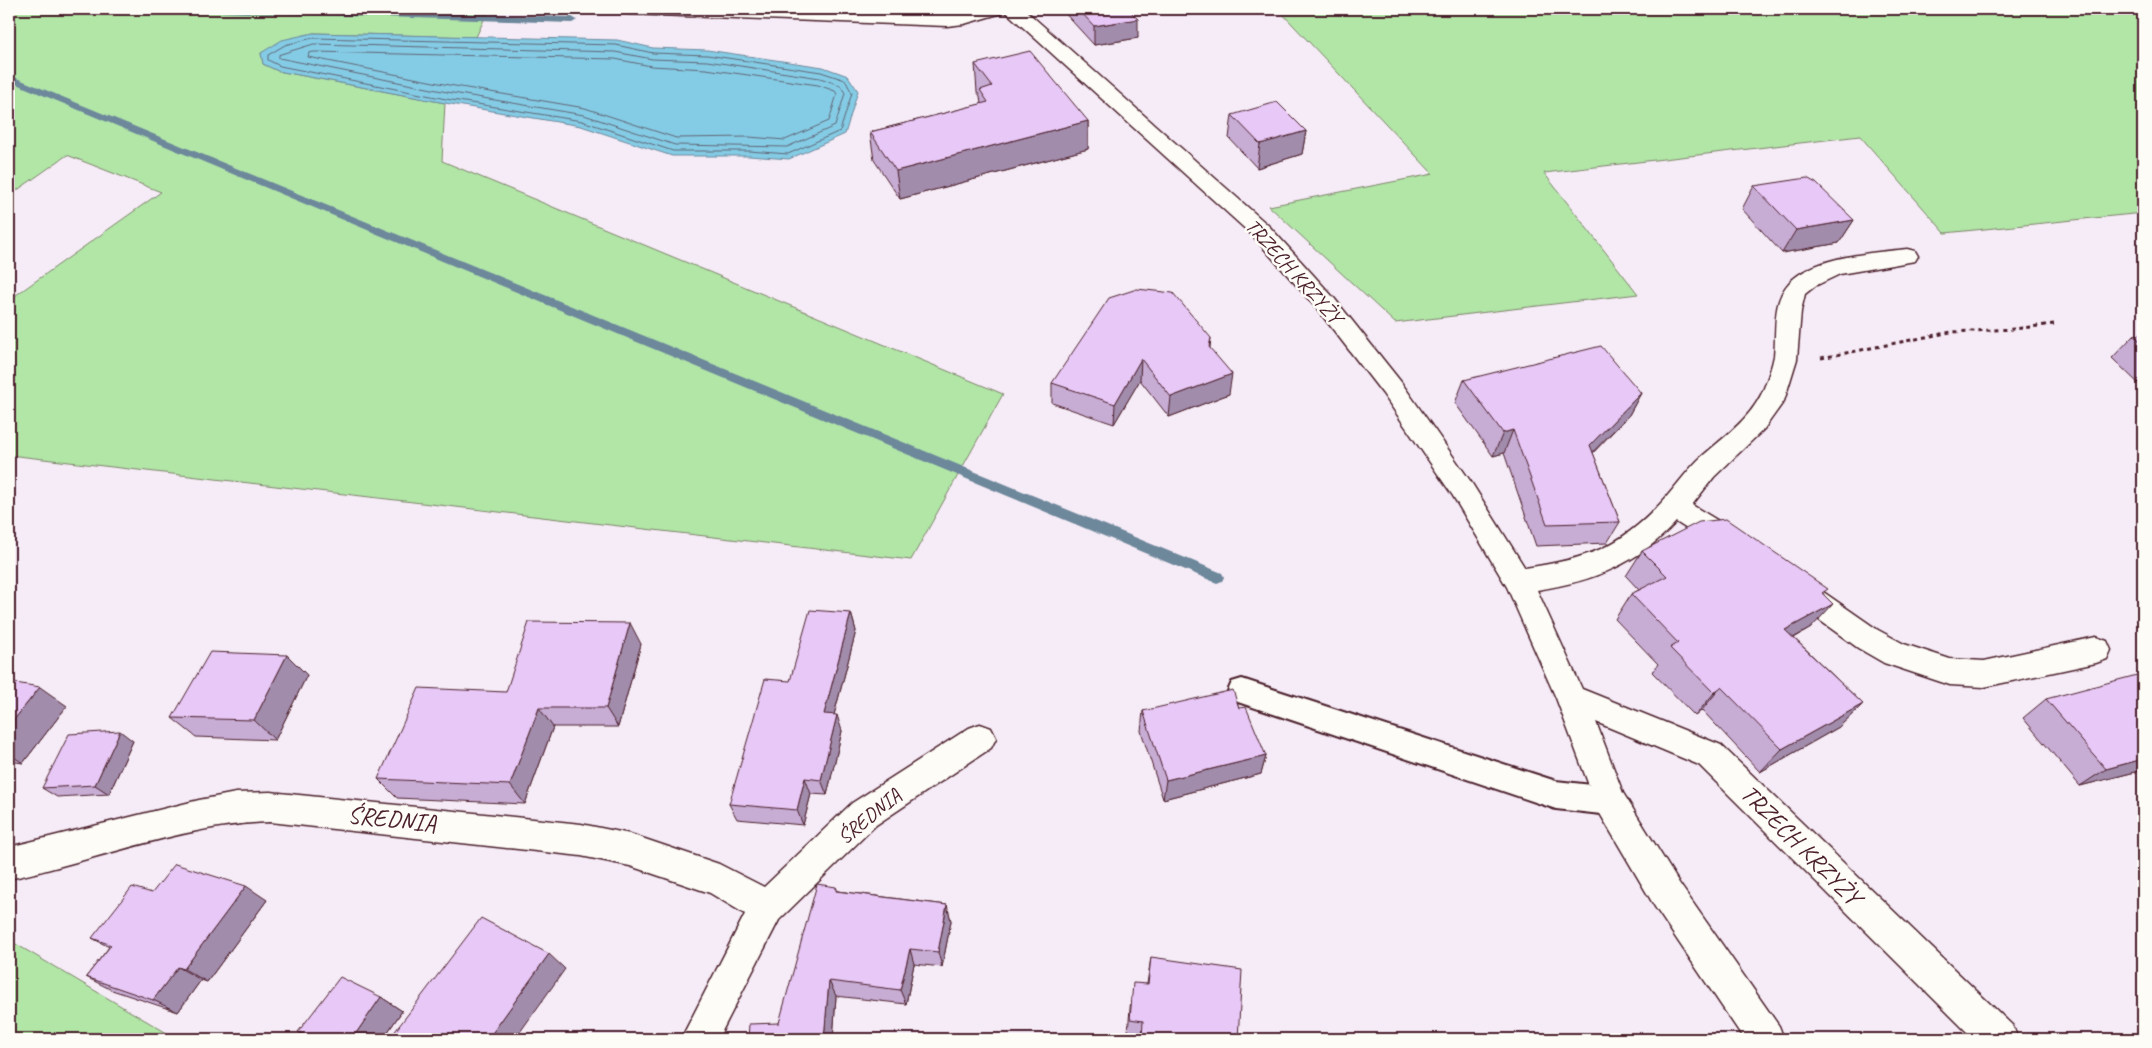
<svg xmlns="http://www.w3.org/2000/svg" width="2152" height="1048" font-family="Caveat,sans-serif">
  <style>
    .green { fill: #b1e6a7; stroke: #7e8269 }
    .water { fill: #84cce5; stroke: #6d879b }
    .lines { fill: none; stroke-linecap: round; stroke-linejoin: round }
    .shore { stroke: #616475; stroke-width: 1 }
    .stream { fill: #6d879b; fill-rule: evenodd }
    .lane-casing { stroke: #4a1f2b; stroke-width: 4 }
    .street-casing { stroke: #4a1f2b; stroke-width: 3 }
    .path { stroke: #4a1f2b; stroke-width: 3; stroke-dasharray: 4 4; stroke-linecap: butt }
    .lane { fill: #fdfcf7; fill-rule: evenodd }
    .street { fill: #fdfcf7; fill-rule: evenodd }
    .wall { fill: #c7acd4; stroke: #4a1f2b }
    .shaded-wall { fill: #a28cac; stroke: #4a1f2b }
    .building { fill: #e7c8f6; stroke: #4a1f2b }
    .labels { text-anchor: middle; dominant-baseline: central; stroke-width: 5; stroke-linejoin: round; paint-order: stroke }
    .street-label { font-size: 21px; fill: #4a1f2b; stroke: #fdfcf7 }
    .near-street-label { font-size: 25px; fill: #4a1f2b; stroke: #fdfcf7 }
  </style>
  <rect width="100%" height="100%" fill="#f6ecf7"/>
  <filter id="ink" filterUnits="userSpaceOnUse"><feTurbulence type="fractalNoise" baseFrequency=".02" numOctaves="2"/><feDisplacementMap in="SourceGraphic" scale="10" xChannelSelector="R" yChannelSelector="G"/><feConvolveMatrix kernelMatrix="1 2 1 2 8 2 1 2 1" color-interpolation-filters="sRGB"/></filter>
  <g filter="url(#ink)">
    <g class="green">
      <polygon points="9,9 489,9 476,37 313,33 261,53 263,64 278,71 445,103 442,161 1003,394 911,560 9,455 9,300 161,192 67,155 9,196 9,114 12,111 9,108"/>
      <polygon points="1278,9 2143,9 2143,213 1945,233 1860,136 1544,173 1638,294 1395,323 1269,206 1433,174"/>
      <polygon points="9,940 177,1039 9,1039"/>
    </g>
    <polygon class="water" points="313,33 617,40 653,48 707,50 823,67 848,76 858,91 845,134 789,159 749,156 672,156 581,126 445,103 278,71 263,64 261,53 282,40"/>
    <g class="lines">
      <g class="shore">
        <polygon points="313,38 616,45 653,53 707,55 821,72 845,80 852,93 840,131 788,154 749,151 673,151 582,121 446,99 280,66 268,60 268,55 285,45"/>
        <polygon points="314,44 615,52 652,59 707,61 820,78 840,85 845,93 835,126 787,147 675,145 584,115 447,92 279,58 279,55"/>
        <polygon points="315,52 615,59 651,66 706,69 818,85 835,91 837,94 829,121 785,140 749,137 676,138 585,108 449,85 308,57 309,53"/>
      </g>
      <g class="stream">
        <polygon points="217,9 301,9 572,17 577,20 572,23 222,12"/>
        <polygon points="9,75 1222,573 1224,577 1222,581 1217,583 1212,581 9,81"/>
      </g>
      <g class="lane-casing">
        <polygon id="lane" points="1242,679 1556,781 1610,787 1620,791 1625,801 1620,811 1610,815 1556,809 1232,700 1228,691 1232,682"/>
      </g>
      <g class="street-casing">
        <g id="street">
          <path d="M 620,9 L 781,9 L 947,14 L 977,9 L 1024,9 L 1269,226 L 1334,298 L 1401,382 L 1471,482 L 1525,568 C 1586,559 1618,549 1661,503 C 1674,489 1685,473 1698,460 C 1721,439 1752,419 1764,388 C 1768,378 1772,366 1774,356 C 1777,331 1771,303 1789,283 C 1814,256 1872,253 1907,249 L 1915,251 L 1918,256 L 1915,261 L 1840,274 L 1815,286 L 1805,294 L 1801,311 L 1797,359 L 1784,401 L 1764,429 L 1714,477 L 1692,505 L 1740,534 L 1744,542 L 1740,550 L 1730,553 L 1720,550 L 1676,522 C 1636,565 1594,581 1537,590 L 1582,689 L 1721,745 L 2013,1026 L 2018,1039 L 1974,1039 L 1699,765 L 1596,722 L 1623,793 L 1679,883 L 1779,1026 L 1784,1039 L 1744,1039 L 1655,907 L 1599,812 L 1556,698 L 1507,587 L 1453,496 L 1383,394 L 1318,310 L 1253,236 L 1004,10 L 1002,13 L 964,24 L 947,26 L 629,14 L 623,13 Z"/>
          <polygon points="1796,576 1806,580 1878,630 1904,644 1950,659 1984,661 2096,637 2107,641 2111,650 2107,659 2096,663 1984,687 1950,685 1884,663 1858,648 1786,596 1782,588 1786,580"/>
          <path d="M 980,724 L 991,728 L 996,738 L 991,748 L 876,825 L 779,920 L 718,1039 L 681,1039 L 745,914 L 710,893 L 630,866 L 581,856 L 270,822 C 181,825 95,861 9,879 L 9,847 L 199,800 L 236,793 L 270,792 L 581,824 L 630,834 L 719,864 L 764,887 L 852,803 L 969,728 Z"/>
        </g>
      </g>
      <polyline class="path" points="1821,358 1951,332 2015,329 2054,324"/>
      <use href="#lane" class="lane"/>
      <use href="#street" class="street"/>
    </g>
    <g class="wall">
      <polygon points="1061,9 1128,9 1138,38 1094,45"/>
      <polygon points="975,64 1088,121 1088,149 900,199 874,160 870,132 981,104 980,96 977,92"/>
      <polygon points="1232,115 1306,131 1302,154 1257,168 1229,138"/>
      <polygon points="1754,186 1854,220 1839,243 1782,253 1742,209"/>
      <polygon points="2143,334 2143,388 2112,358 2134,335"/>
      <polygon points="1211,338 1210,348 1229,394 1169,417 1140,380 1114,424 1052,403 1052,383"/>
      <polygon points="1464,380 1641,393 1629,415 1593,453 1620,522 1607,543 1536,546 1504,453 1493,456 1455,403"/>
      <polygon points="1642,551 1824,594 1811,628 1794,638 1863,704 1839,727 1760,772 1702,710 1695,716 1652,672 1658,664 1615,619 1631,594 1639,590 1626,576"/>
      <polygon points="851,613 856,631 834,715 842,731 827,795 811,794 803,825 737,819 729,804 790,681"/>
      <polygon points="641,644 618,727 553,727 525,804 397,798 378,779 506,692"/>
      <polygon points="287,655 307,675 275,740 196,737 172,718"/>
      <polygon points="9,682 67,706 23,763 9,761"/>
      <polygon points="2046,699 2143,770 2080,786 2023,718"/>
      <polygon points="1239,708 1266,756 1261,774 1163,799 1141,731 1143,711"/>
      <polygon points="133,741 109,794 57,797 42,788"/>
      <polygon points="836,887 838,891 947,905 951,921 942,967 914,964 906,1004 836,996 833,1039 779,1023"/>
      <polygon points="152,893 267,900 207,982 201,980 178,1012 112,990 86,977 109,947 92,938"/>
      <polygon points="1151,957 1238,1039 1141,1039 1141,1034 1128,1032 1131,997 1147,984"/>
      <polygon points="381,997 402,1011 383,1039 312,1039 298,1032"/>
    </g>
    <g class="shaded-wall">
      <polygon points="1138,19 1138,38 1094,45 1094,26"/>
      <polygon points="1088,121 1088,149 900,199 896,171"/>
      <polygon points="1306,131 1302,154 1257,168 1260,144"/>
      <polygon points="1854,220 1839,243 1782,253 1796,230"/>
      <polygon points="1141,359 1140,380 1114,424 1115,404"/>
      <polygon points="1232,374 1229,394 1169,417 1171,397"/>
      <polygon points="1641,393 1629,415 1578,467 1590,445"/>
      <polygon points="1513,430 1504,453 1493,456 1503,433"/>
      <polygon points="1833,604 1811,628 1764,654 1785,630"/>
      <polygon points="851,613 856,631 830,730 824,714"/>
      <polygon points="630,623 641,644 618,727 606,708"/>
      <polygon points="287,655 307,675 275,740 254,720"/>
      <polygon points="40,687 67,706 23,763 9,754 9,726"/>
      <polygon points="1721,687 1702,710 1695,716 1714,693"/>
      <polygon points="1863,704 1839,727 1760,772 1782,749"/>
      <polygon points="539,708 553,727 525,804 510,785"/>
      <polygon points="837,715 842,731 827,795 821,780"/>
      <polygon points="120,731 133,741 109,794 95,785"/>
      <polygon points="1266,756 1261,774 1163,799 1166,780"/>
      <polygon points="2143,759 2143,770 2080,786 2106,769"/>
      <polygon points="805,778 811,794 803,825 797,810"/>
      <polygon points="246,886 267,900 207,982 184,969"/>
      <polygon points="947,905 951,921 942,967 938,952"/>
      <polygon points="910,949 914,964 906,1004 900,990"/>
      <polygon points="549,954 565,969 515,1039 488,1039"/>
      <polygon points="178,967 201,980 178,1012 153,1000"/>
      <polygon points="829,981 836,996 833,1039 824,1039"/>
      <polygon points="381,997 402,1011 383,1039 352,1039"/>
    </g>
    <g class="building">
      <polygon points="1078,9 1128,9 1138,19 1094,26"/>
      <polygon points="1030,51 1088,121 896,171 870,132 988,102 980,90 992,86 975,64"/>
      <polygon points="1277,102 1306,131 1260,144 1232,115"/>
      <polygon points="1807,178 1816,183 1854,220 1796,230 1754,186"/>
      <polygon points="1137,289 1173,293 1211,338 1209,347 1232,374 1171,397 1141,359 1115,404 1052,383 1109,298"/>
      <polygon points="2143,334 2143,344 2134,335"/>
      <polygon points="1601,346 1641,393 1590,445 1620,522 1547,524 1513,430 1503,433 1464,380"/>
      <polygon points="1726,519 1828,589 1822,593 1833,604 1785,630 1863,704 1782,749 1721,687 1714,693 1670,648 1678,643 1631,594 1667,576 1642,551 1699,522"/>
      <polygon points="810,610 851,613 824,714 837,715 821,780 805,778 797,810 729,804 765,679 790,681"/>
      <polygon points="529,622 630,623 606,708 539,708 510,785 378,779 419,688 506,692"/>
      <polygon points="210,652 287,655 254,720 172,718"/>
      <polygon points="2137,675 2143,682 2143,759 2106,769 2046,699"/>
      <polygon points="9,682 40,687 9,726"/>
      <polygon points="1233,690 1239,708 1246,707 1266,756 1166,780 1143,711"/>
      <polygon points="120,731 95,785 42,788 69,734"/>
      <polygon points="175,864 246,886 184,969 178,967 153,1000 86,977 111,945 92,938 132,887 152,893"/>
      <polygon points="817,884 836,887 836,891 947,905 938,952 910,949 900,990 829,981 824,1039 748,1039 749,1024 779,1023"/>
      <polygon points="481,918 549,954 488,1039 402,1039 393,1034"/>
      <polygon points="1151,957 1242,970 1238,1039 1142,1039 1143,1021 1130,1019 1133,983 1148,984"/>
      <polygon points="340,977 381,997 352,1039 316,1039 298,1032"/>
    </g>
  </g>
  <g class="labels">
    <g class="street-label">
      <text transform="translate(1294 271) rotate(48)">TRZECH KRZYŻY</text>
      <text transform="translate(869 816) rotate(-39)">ŚREDNIA</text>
    </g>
    <g class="near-street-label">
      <text transform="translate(392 819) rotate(6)">ŚREDNIA</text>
      <text transform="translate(1801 845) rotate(45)">TRZECH KRZYŻY</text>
    </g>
  </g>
  <rect width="2152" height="1048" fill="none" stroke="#fdfcf7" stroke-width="30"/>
  <rect x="15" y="15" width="2122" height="1018" fill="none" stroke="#4a1f2b" stroke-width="2" filter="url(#ink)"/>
</svg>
